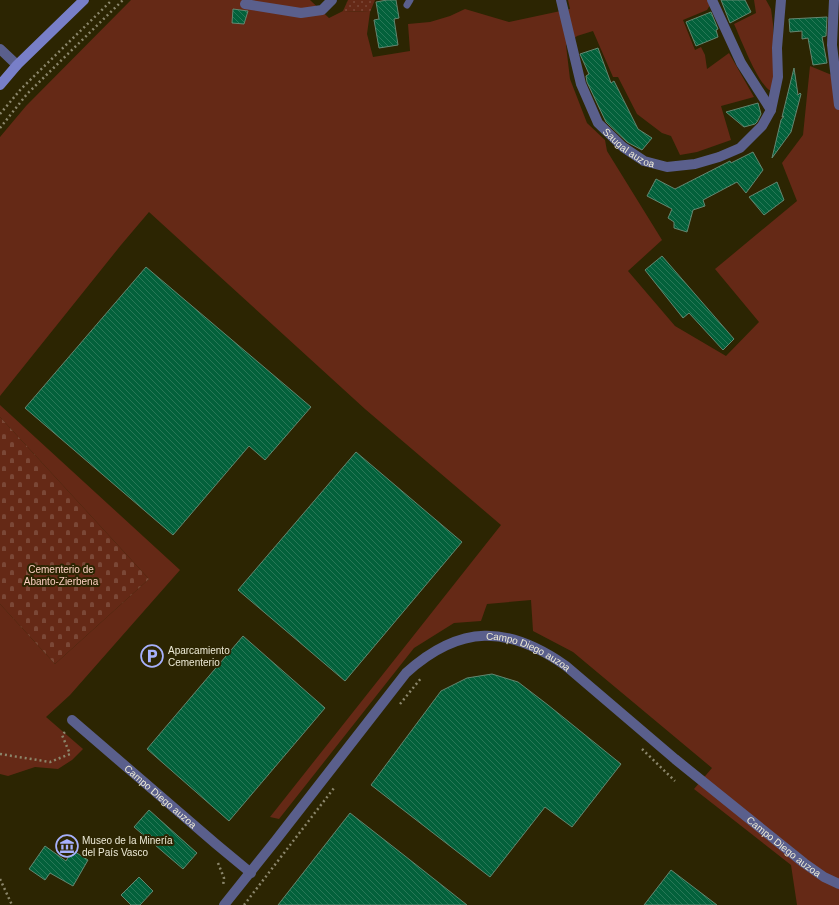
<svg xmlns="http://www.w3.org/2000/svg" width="839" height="905" font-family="Helvetica,sans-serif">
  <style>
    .grass { fill: #652916 }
    .cemetery { fill: url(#cemetery-stones) }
    .park { fill: url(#park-dots) }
    .building { fill: url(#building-back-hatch); stroke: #638771 }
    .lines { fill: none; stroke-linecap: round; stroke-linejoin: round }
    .path { stroke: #8b866b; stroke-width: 2.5; stroke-dasharray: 2 3; stroke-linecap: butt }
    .lane { stroke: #5a5f8c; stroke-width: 7 }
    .street { stroke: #5a5f8c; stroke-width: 10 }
    .secondary { stroke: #787fc8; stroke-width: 10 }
    .labels { text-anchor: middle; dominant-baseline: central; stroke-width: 4; stroke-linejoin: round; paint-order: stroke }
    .street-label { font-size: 10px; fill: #edead6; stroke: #2c2502 }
    .park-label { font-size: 10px; fill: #facfc1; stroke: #2c2502 }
    .poi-label { font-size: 10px; fill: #edead6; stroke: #2c2502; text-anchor: start }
  </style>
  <defs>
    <pattern id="cemetery-stones" width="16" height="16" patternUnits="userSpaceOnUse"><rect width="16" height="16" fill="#652916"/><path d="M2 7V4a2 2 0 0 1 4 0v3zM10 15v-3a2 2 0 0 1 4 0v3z" fill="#7b4837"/></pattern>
    <pattern id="park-dots" width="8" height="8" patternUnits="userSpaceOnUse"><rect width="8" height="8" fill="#652916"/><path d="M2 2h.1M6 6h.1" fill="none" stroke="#7b4837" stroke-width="1.8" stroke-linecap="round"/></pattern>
    <pattern id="building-back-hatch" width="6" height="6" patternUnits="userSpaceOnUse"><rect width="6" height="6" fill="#03613b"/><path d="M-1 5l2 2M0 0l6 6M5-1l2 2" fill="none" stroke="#287857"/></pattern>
  </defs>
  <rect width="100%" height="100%" fill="#2c2502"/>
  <g class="grass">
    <polygon points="131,0 310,0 329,18 343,11 370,12 367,34 373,57 410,51 408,24 430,22 450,16 465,9 509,22 570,9 568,0 713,0 707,10 683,20 695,50 701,47 705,55 707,69 729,53 754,97 721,106 731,140 697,152 680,155 671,136 662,133 637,114 618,77 613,77 593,31 577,36 566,45 570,79 587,123 605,140 607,151 662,240 628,271 675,326 726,356 759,322 715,269 797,201 782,163 803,135 810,66 839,78 839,905 797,905 791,865 694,789 712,768 573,652 533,631 531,600 487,604 481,621 454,623 414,648 279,819 270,817 501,525 365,409 149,212 121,245 0,396 0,137 26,106"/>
    <path d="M 754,0 L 766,0 L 771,9 L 773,24 L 774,76 L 771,91 C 758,85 741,39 734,24 L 756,13 Z"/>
    <polygon points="0,405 180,570 70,695 46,717 83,749 72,760 58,769 35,767 8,776 0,774 0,604 55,664 149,579 0,417"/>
  </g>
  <polygon class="cemetery" points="0,417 149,579 55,664 0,604"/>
  <polygon class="park" points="348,0 375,0 370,12 343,11"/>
  <g class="building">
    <polygon points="387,0 396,0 399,18 394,19 398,45 379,48 374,20 379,19 376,2"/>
    <polygon points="721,0 745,0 751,12 730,23"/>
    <polygon points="233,9 248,11 244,24 232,23"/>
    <polygon points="711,12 718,29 716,30 718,37 696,46 686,22"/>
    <polygon points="827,17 826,36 822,37 827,63 813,65 808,38 802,39 802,31 790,32 789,19"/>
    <polygon points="598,48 611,83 614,81 638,129 652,138 642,150 627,142 606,122 587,82 586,76 589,74 580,54"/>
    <polygon points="794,68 798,95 800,93 801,94 791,132 772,158 781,120 784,116 782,117"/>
    <polygon points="758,103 761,114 757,122 755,124 744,127 726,112"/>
    <polygon points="753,152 763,170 746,193 737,182 703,200 705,206 693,210 687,232 674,228 674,222 668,218 672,209 647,196 656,179 675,189 730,161 731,163"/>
    <polygon points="777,182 784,200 764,215 749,197"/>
    <polygon points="662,256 734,339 723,350 689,313 683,318 645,270"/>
    <polygon points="146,267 311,407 265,460 249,446 173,535 25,408"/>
    <polygon points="356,452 462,542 345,681 238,590"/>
    <polygon points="243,636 325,708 229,821 147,749"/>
    <polygon points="492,674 518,682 548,705 621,764 572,827 545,807 490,877 371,785 441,691 467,678"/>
    <polygon points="149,810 197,853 183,869 134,827"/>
    <polygon points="350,813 405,856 467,905 278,905"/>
    <polygon points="45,846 66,861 72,850 88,860 73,886 50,873 45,880 29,869"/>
    <polygon points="671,870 717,905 644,905"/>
    <polygon points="139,877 153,891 140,905 131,905 121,895"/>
  </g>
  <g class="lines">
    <g class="path">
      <polyline points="0,114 21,89 112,0"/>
      <polyline points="0,128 27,94 123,0"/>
      <polyline points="400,704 422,677"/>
      <polyline points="642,749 675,781"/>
      <polyline points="0,754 50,762 70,754 62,735 66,731"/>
      <polyline points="218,863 224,878 223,886"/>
      <polyline points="0,879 12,905"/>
      <polyline points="244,905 334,788"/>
    </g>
    <polyline class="lane" points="407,5 410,0"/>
    <g class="street">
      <path id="s1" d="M 561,0 L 581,84 L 598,123 L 623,147 L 644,161 L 667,167 L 695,164 L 719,157 L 740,148 L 762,126 L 771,110 L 778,77 L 777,48 L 781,0"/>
      <polyline points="712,0 741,63 771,110"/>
      <polyline points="834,0 832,45 839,105"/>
      <polyline points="245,4 301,13 322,10 332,0"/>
      <polyline points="0,49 17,65"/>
      <path id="s2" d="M 72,720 L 216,844 L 251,873"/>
      <path id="s3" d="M 224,905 L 276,840 L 406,673 C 460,624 508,625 566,666 L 675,759 L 804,863 L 824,877 L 839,884"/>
    </g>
    <polyline class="secondary" points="0,85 17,65 84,0"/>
  </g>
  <defs>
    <g id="parking-ring" transform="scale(1.15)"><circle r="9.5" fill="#2c2502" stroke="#a7b1fc" stroke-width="1.5"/><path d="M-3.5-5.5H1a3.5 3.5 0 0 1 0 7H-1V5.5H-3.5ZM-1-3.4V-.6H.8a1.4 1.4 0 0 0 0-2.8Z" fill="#a7b1fc"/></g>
    <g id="museum-ring" transform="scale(1.15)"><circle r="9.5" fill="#2c2502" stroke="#a7b1fc" stroke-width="1.5"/><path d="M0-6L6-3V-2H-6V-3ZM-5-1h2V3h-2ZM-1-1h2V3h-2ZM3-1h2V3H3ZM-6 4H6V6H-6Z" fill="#a7b1fc"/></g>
  </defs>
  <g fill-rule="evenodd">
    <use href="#parking-ring" x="152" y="656"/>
    <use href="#museum-ring" x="67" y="846"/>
  </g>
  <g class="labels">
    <g class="street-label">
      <text stroke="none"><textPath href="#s1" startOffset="169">Saugal auzoa</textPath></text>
      <text stroke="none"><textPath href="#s3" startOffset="431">Campo Diego auzoa</textPath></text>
      <text stroke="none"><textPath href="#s2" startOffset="117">Campo Diego auzoa</textPath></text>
      <text stroke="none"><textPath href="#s3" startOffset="755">Campo Diego auzoa</textPath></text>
    </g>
    <g class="park-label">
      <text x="61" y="569">Cementerio de<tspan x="61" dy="12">Abanto-Zierbena</tspan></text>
    </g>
    <g class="poi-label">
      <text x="168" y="650">Aparcamiento<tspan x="168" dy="12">Cementerio</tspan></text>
      <text x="82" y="840">Museo de la Minería<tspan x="82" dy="12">del País Vasco</tspan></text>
    </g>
  </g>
</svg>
